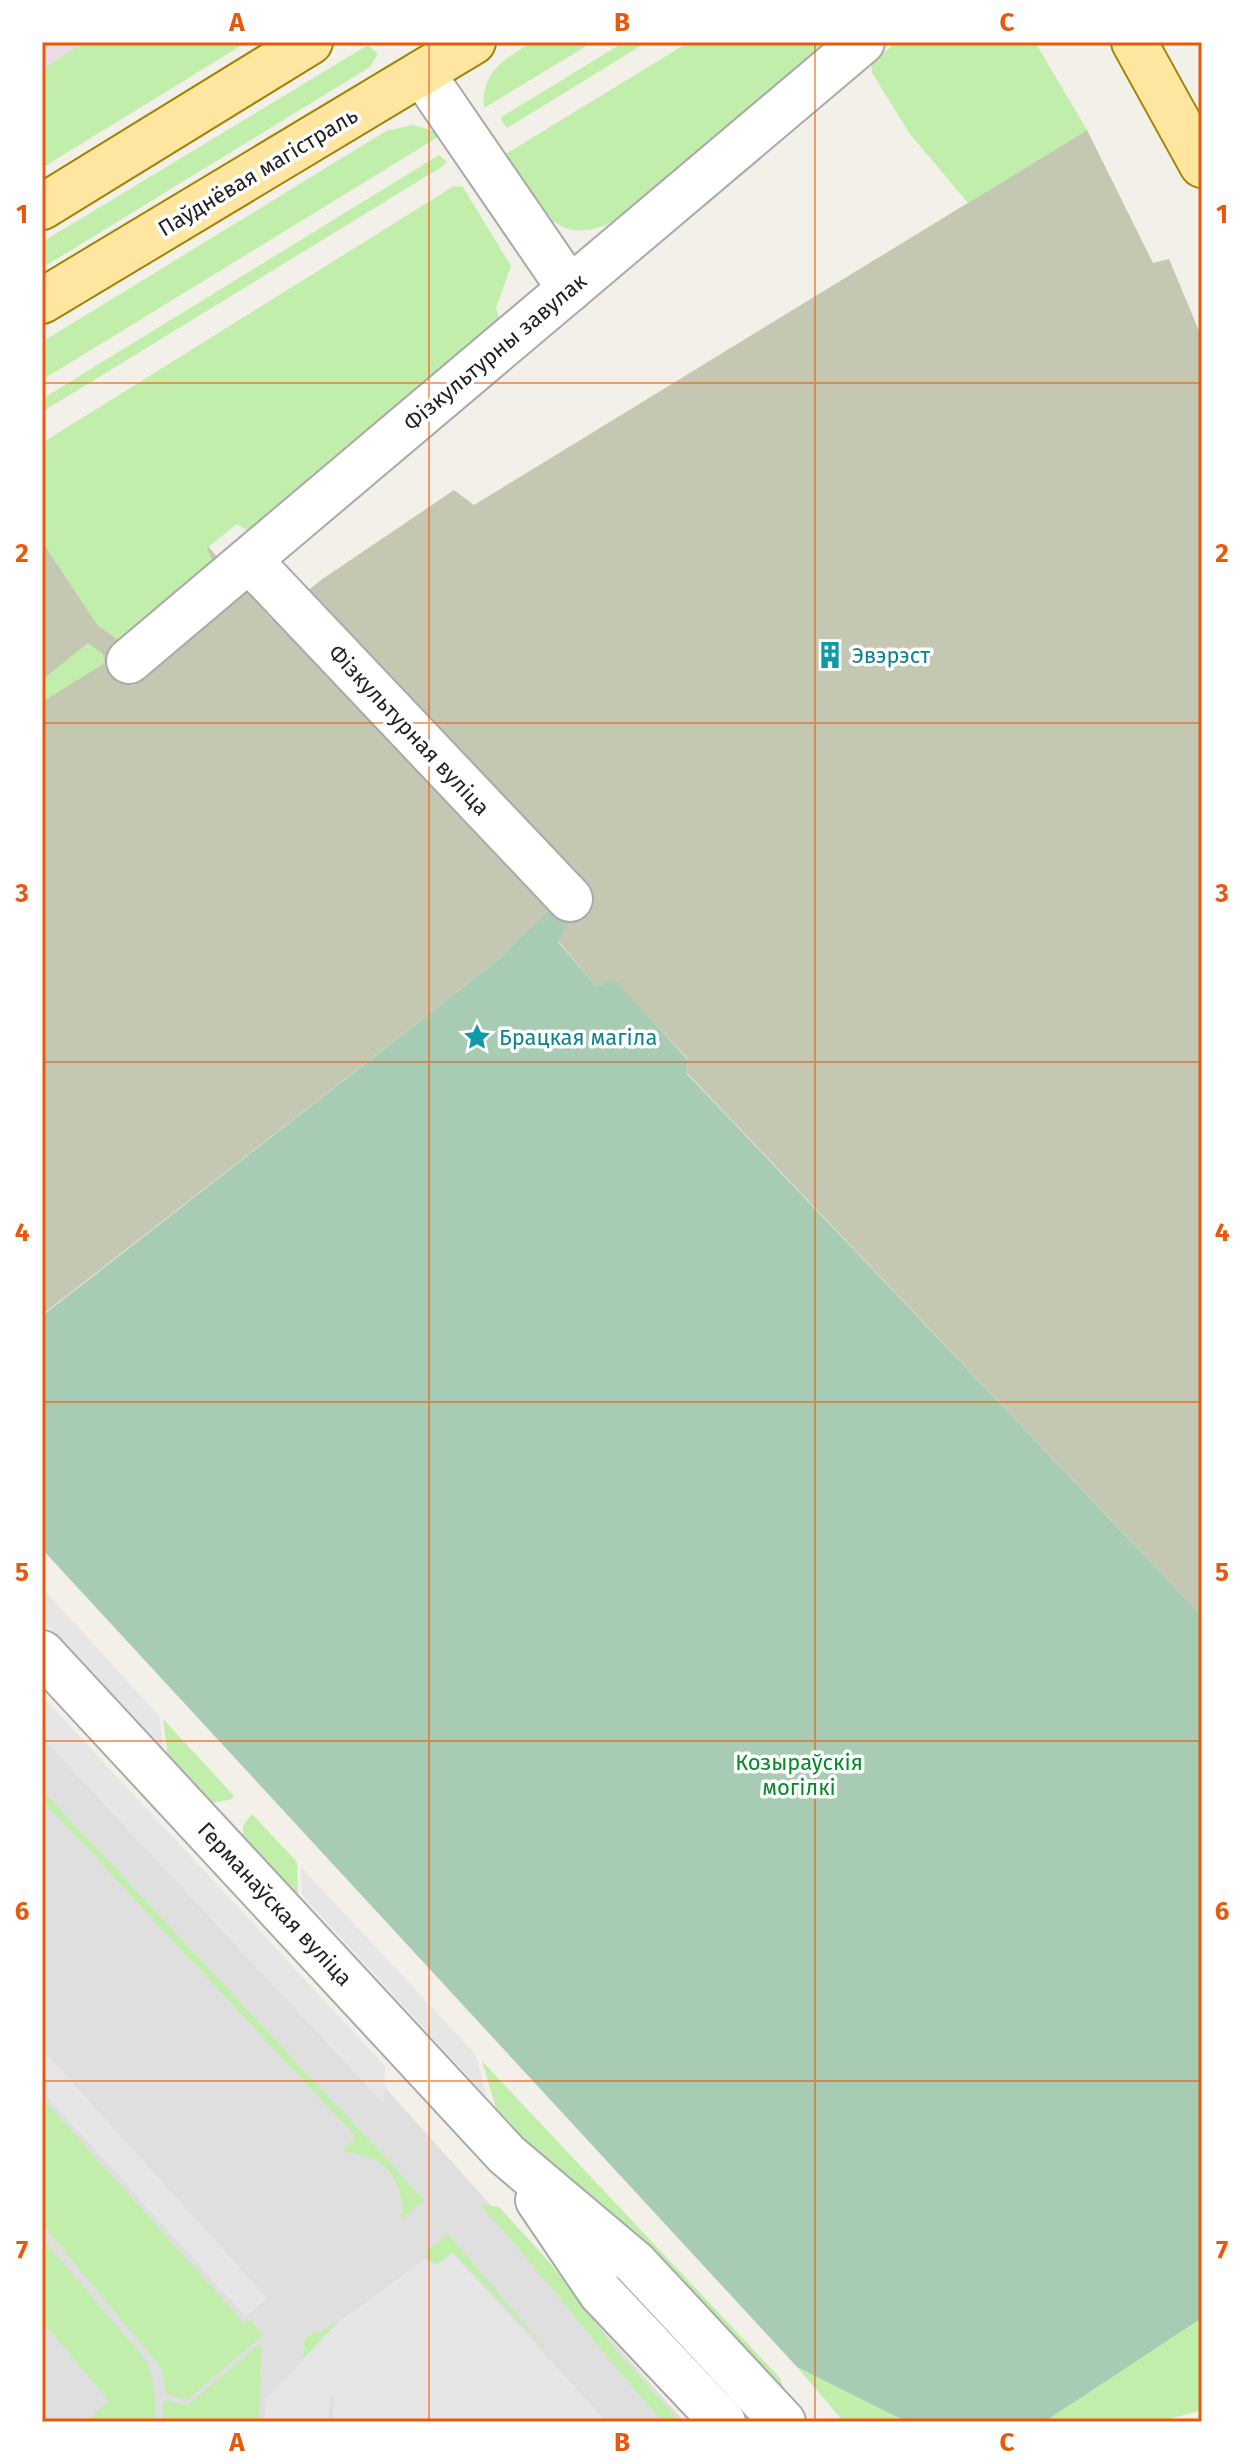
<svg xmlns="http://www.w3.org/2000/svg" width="1244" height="2464" font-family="'Fira Sans',sans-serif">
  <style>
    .residential { fill: #e0dfdf }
    .industrial { fill: #ecdae5 }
    .construction { fill: #c4c8b3 }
    .grass { fill: #c2eeac }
    .cemetery { fill: #a8ccb3 }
    .parking { fill: #e6e6e6 }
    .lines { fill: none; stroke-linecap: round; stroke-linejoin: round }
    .minor-casing { stroke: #a9a9a9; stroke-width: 48 }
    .major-casing { stroke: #9f8500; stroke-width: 48 }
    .minor { stroke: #fff; stroke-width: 44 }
    .major { stroke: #ffe6a0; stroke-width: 44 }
    .grid { fill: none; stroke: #e8590c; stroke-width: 2; stroke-opacity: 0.55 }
    .labels { text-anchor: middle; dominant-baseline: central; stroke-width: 7; stroke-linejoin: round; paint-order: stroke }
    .street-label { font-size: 22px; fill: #222; stroke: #fff }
    .culture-label { font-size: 22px; fill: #0d838f; stroke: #fff; text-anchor: start }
    .park-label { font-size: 22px; fill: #068926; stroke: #fff }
    .neatline { fill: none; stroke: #e8590c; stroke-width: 3 }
    .grid-label { font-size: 26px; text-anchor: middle; font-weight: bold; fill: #e8590c }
  </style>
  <rect width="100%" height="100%" fill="#f2f0e8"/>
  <polygon class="residential" points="42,1705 685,2422 42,2422"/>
  <polygon class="industrial" points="42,42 140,42 42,105"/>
  <polygon class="construction" points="1087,130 1153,263 1169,259 1202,338 1202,1616 687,1073 688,1059 615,981 596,986 558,941 556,905 498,960 42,1315 42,537 140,468 272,620 321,580 454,490 474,505"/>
  <g class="grass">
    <polygon points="85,42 247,42 42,168 42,69"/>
    <path d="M 532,42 L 593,42 L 484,108 C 480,73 506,58 532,42 Z"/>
    <polygon points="624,42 647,42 507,128 500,118"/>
    <path d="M 689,42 L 827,42 L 614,221 C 553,253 532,197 504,155 Z"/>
    <polygon points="896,42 1035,42 1087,130 968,203 910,134 872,73 871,64"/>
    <polygon points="368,45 378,54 370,67 42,268 42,242"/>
    <polygon points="413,125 443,134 42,380 42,342 386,131"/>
    <polygon points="439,155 447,162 443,166 42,412 42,399"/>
    <polygon points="454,186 463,187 511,266 496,308 500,322 253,534 237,524 207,548 214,565 120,641 98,626 45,546 42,547 42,443"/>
    <polygon points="88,643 103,654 105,663 42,702 42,680"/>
    <polygon points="163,1719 234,1796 232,1799 212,1803 168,1757"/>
    <path d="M 42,1790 L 421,2196 L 424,2200 L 402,2219 C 405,2178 383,2153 342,2152 L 356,2137 L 42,1800 Z"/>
    <polygon points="252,1814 297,1862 298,1895 243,1835 243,1825"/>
    <polygon points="482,2061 780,2378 784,2390 776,2397 596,2215 496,2108"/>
    <polygon points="42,2098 245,2324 251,2320 263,2335 187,2400 166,2394 162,2369 42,2224"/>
    <path d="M 479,2204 L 499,2207 L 551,2264 L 616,2350 L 680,2422 L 663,2422 C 599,2351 544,2274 479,2204 Z"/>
    <polygon points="448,2234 553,2357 453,2252 437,2264 428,2261 426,2252"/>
    <polygon points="42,2238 148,2363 154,2387 156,2422 84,2422 109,2401 42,2321"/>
    <polygon points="1202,2318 1202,2410 1158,2422 1044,2422"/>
    <polygon points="337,2323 345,2327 303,2360 305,2338"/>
    <polygon points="262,2342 259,2422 162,2422 163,2400 188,2405"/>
    <polygon points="797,2367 907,2422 844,2422"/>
  </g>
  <polygon class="cemetery" points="556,904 569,921 558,942 596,986 615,980 688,1060 687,1074 1202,1616 1202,2318 1044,2422 907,2422 797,2367 42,1549 42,1316 498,960"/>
  <g class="parking">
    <polygon points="42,1588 160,1717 163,1750 42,1619"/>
    <polygon points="42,1696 385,2066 384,2104 42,1738"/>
    <polygon points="301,1867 476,2055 487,2097 302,1895"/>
    <polygon points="42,2049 267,2298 246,2317 42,2091"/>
    <polygon points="452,2253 607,2422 333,2422 334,2396 330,2395 328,2422 264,2422 266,2399 337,2323 425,2259 436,2265"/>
  </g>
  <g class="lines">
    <g class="minor-casing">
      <g id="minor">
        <polyline points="422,73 570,289"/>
        <polyline points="249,560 570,899"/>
        <polyline points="129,661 862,42"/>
        <polyline points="42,1653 507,2155 635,2263 783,2422"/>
        <polyline points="538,2200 601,2293 723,2422"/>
      </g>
    </g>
    <g class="major-casing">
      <g id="major">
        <polyline points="1134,42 1202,165"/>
        <polyline points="42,207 310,42"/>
        <polyline points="42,301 473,42"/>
      </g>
    </g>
    <use href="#minor" class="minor"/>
    <use href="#major" class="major"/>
  </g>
  <path class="grid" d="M 429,42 L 429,2422M 815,42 L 815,2422M 42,383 L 1202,383M 42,723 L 1202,723M 42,1062 L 1202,1062M 42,1402 L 1202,1402M 42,1741 L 1202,1741M 42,2081 L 1202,2081"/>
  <defs>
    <g id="building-bare" transform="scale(2.16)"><path d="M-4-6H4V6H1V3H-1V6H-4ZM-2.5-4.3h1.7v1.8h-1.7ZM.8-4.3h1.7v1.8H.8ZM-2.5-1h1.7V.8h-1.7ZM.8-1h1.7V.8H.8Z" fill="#0f9aa8" stroke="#fff" stroke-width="2.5" paint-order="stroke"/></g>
    <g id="sight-bare" transform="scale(2.16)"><path d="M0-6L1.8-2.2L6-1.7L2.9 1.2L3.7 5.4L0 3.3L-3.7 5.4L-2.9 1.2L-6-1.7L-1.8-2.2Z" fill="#0f9aa8" stroke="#fff" stroke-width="2.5" paint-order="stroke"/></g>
  </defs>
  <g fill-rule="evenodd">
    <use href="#building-bare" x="830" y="655"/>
    <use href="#sight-bare" x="477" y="1037"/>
  </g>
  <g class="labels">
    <g class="street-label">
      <text transform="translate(258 172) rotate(-31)">Паўднёвая магістраль</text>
      <text transform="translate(495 352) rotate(-40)">Фізкультурны завулак</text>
      <text transform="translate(409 730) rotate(47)">Фізкультурная вуліца</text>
      <text transform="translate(275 1904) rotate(47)">Германаўская вуліца</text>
    </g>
    <g class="culture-label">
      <text x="852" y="655">Эвэрэст</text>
      <text x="499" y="1037">Брацкая магіла</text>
    </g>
    <g class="park-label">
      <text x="799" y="1762">Козыраўскія<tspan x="799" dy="25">могілкі</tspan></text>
    </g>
  </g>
  <rect width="1244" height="2464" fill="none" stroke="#ffffff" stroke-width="88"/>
  <rect x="44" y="44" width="1156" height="2376" class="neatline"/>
  <g class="grid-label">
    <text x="237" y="31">A</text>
    <text x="622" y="31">B</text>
    <text x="1007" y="31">C</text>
    <text x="22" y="223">1</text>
    <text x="1222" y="223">1</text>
    <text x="22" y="562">2</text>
    <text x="1222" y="562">2</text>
    <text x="22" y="902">3</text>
    <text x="1222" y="902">3</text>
    <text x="22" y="1241">4</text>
    <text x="1222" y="1241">4</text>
    <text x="22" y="1581">5</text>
    <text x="1222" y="1581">5</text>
    <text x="22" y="1920">6</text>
    <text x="1222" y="1920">6</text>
    <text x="22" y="2259">7</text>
    <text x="1222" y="2259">7</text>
    <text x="237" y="2451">A</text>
    <text x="622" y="2451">B</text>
    <text x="1007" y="2451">C</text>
  </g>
</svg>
